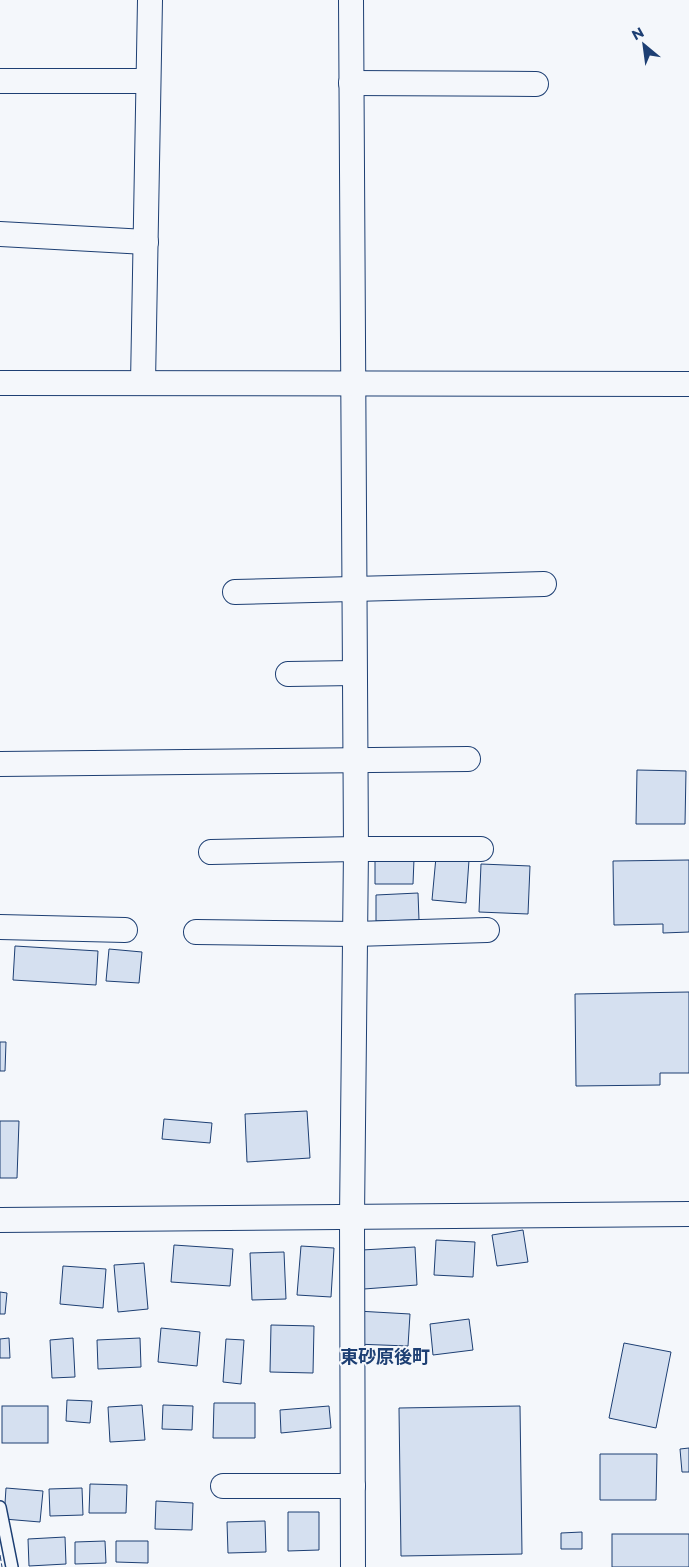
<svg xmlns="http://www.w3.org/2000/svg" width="689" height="1567" font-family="Montserrat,'Noto Sans JP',sans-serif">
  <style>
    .building { fill: #d5e0f0; stroke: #1d3f73 }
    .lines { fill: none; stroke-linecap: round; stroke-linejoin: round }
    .service-casing { stroke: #1d3f73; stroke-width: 14 }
    .minor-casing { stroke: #1d3f73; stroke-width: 26 }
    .service { stroke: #f4f7fb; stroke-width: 11 }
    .minor { stroke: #f4f7fb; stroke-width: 24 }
    .fence { stroke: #1d3f73; stroke-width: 1; stroke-dasharray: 6 2.5; stroke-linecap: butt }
    .labels { text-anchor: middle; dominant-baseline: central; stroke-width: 4; stroke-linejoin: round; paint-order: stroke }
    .quarter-label { font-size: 18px; font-weight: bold; fill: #1d3f73; stroke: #f4f7fb }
  </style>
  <rect width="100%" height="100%" fill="#f4f7fb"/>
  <g class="building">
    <polygon points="637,770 686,771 685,824 636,824"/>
    <polygon points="436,857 469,860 466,903 432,900"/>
    <polygon points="375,859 414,859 413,884 375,884"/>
    <polygon points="689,860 689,932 663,933 663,924 614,925 613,861"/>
    <polygon points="481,864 530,866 528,914 479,912"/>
    <polygon points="418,893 419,920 376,921 376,895"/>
    <polygon points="15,946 98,951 96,985 13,980"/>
    <polygon points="109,949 142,952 139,983 106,981"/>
    <polygon points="689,992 689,1073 660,1073 660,1085 576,1086 575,994"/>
    <polygon points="0,1042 6,1042 5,1071 0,1071"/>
    <polygon points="307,1111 310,1158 247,1162 245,1114"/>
    <polygon points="164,1119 212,1123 210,1143 162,1139"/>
    <polygon points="0,1121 19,1121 17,1178 0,1178"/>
    <polygon points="523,1230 528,1262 497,1266 492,1235"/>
    <polygon points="436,1240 475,1242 473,1277 434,1275"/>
    <polygon points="174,1245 233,1249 230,1286 171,1282"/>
    <polygon points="301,1246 334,1248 331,1297 297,1295"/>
    <polygon points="415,1247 417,1285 364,1289 362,1250"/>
    <polygon points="284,1252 286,1299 252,1300 250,1253"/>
    <polygon points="144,1263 148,1309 118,1312 114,1265"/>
    <polygon points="63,1266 106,1269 103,1308 60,1304"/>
    <polygon points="0,1292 7,1293 5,1314 0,1314"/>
    <polygon points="357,1311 410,1314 408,1346 355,1344"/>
    <polygon points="469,1319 473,1350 433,1355 430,1324"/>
    <polygon points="271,1325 314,1326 313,1373 270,1372"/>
    <polygon points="161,1328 200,1332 197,1366 158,1362"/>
    <polygon points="9,1338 10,1358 0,1358 0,1339"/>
    <polygon points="73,1338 75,1377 52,1378 50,1340"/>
    <polygon points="140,1338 141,1367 98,1369 97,1340"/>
    <polygon points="226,1339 244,1340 241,1384 223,1382"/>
    <polygon points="624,1343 671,1352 656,1428 609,1418"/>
    <polygon points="67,1400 92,1401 90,1423 66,1421"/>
    <polygon points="214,1403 255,1403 255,1438 213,1438"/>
    <polygon points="142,1405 145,1440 110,1442 108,1407"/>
    <polygon points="163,1405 193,1406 192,1430 162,1429"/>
    <rect x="2" y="1406" width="46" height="37"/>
    <polygon points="329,1406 331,1428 281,1433 280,1410"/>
    <polygon points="520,1406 522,1554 401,1556 399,1408"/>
    <polygon points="689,1448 689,1472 682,1472 680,1449"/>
    <polygon points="600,1454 657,1454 656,1500 600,1500"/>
    <polygon points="90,1484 127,1485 126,1513 89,1513"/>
    <polygon points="6,1488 43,1491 40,1522 4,1519"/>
    <polygon points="82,1488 83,1515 50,1516 49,1489"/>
    <polygon points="156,1501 193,1503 192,1530 155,1529"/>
    <polygon points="288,1512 319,1512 319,1550 288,1551"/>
    <polygon points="265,1521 266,1552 228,1553 227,1522"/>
    <polygon points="582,1532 582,1549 561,1549 561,1533"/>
    <rect x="612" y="1534" width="77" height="33"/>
    <polygon points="65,1537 66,1564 29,1566 28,1539"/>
    <polygon points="105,1541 106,1563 75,1564 75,1542"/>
    <polygon points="116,1541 148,1541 148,1563 116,1562"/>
  </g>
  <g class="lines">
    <g class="service-casing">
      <polyline id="service" points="0,1507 12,1567"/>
    </g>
    <g class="minor-casing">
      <g id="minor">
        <polyline points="351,0 356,849 352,1217 353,1567"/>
        <polyline points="0,81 148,81"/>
        <polyline points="351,83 536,84"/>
        <polyline points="0,234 146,242"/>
        <polyline points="0,383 689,384"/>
        <polyline points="143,383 150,0"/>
        <polyline points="235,592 544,584"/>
        <polyline points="288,674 354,673"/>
        <polyline points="0,764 468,759"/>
        <polyline points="211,852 356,849 481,849"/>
        <polyline points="0,927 125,930"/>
        <polyline points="196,932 355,934 487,930"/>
        <polyline points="0,1220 689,1214"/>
        <polyline points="223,1486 353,1486"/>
      </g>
    </g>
    <use href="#service" class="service"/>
    <use href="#minor" class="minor"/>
    <polyline class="fence" points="0,1555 2,1567"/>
  </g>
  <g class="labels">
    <g class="quarter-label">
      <text x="385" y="1357">東砂原後町</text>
    </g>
  </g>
  <g transform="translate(644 45) rotate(331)" stroke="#f4f7fb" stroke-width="4" paint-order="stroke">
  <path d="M0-4L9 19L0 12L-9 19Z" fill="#1d3f73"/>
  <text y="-8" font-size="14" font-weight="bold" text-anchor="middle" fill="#1d3f73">N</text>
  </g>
</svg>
